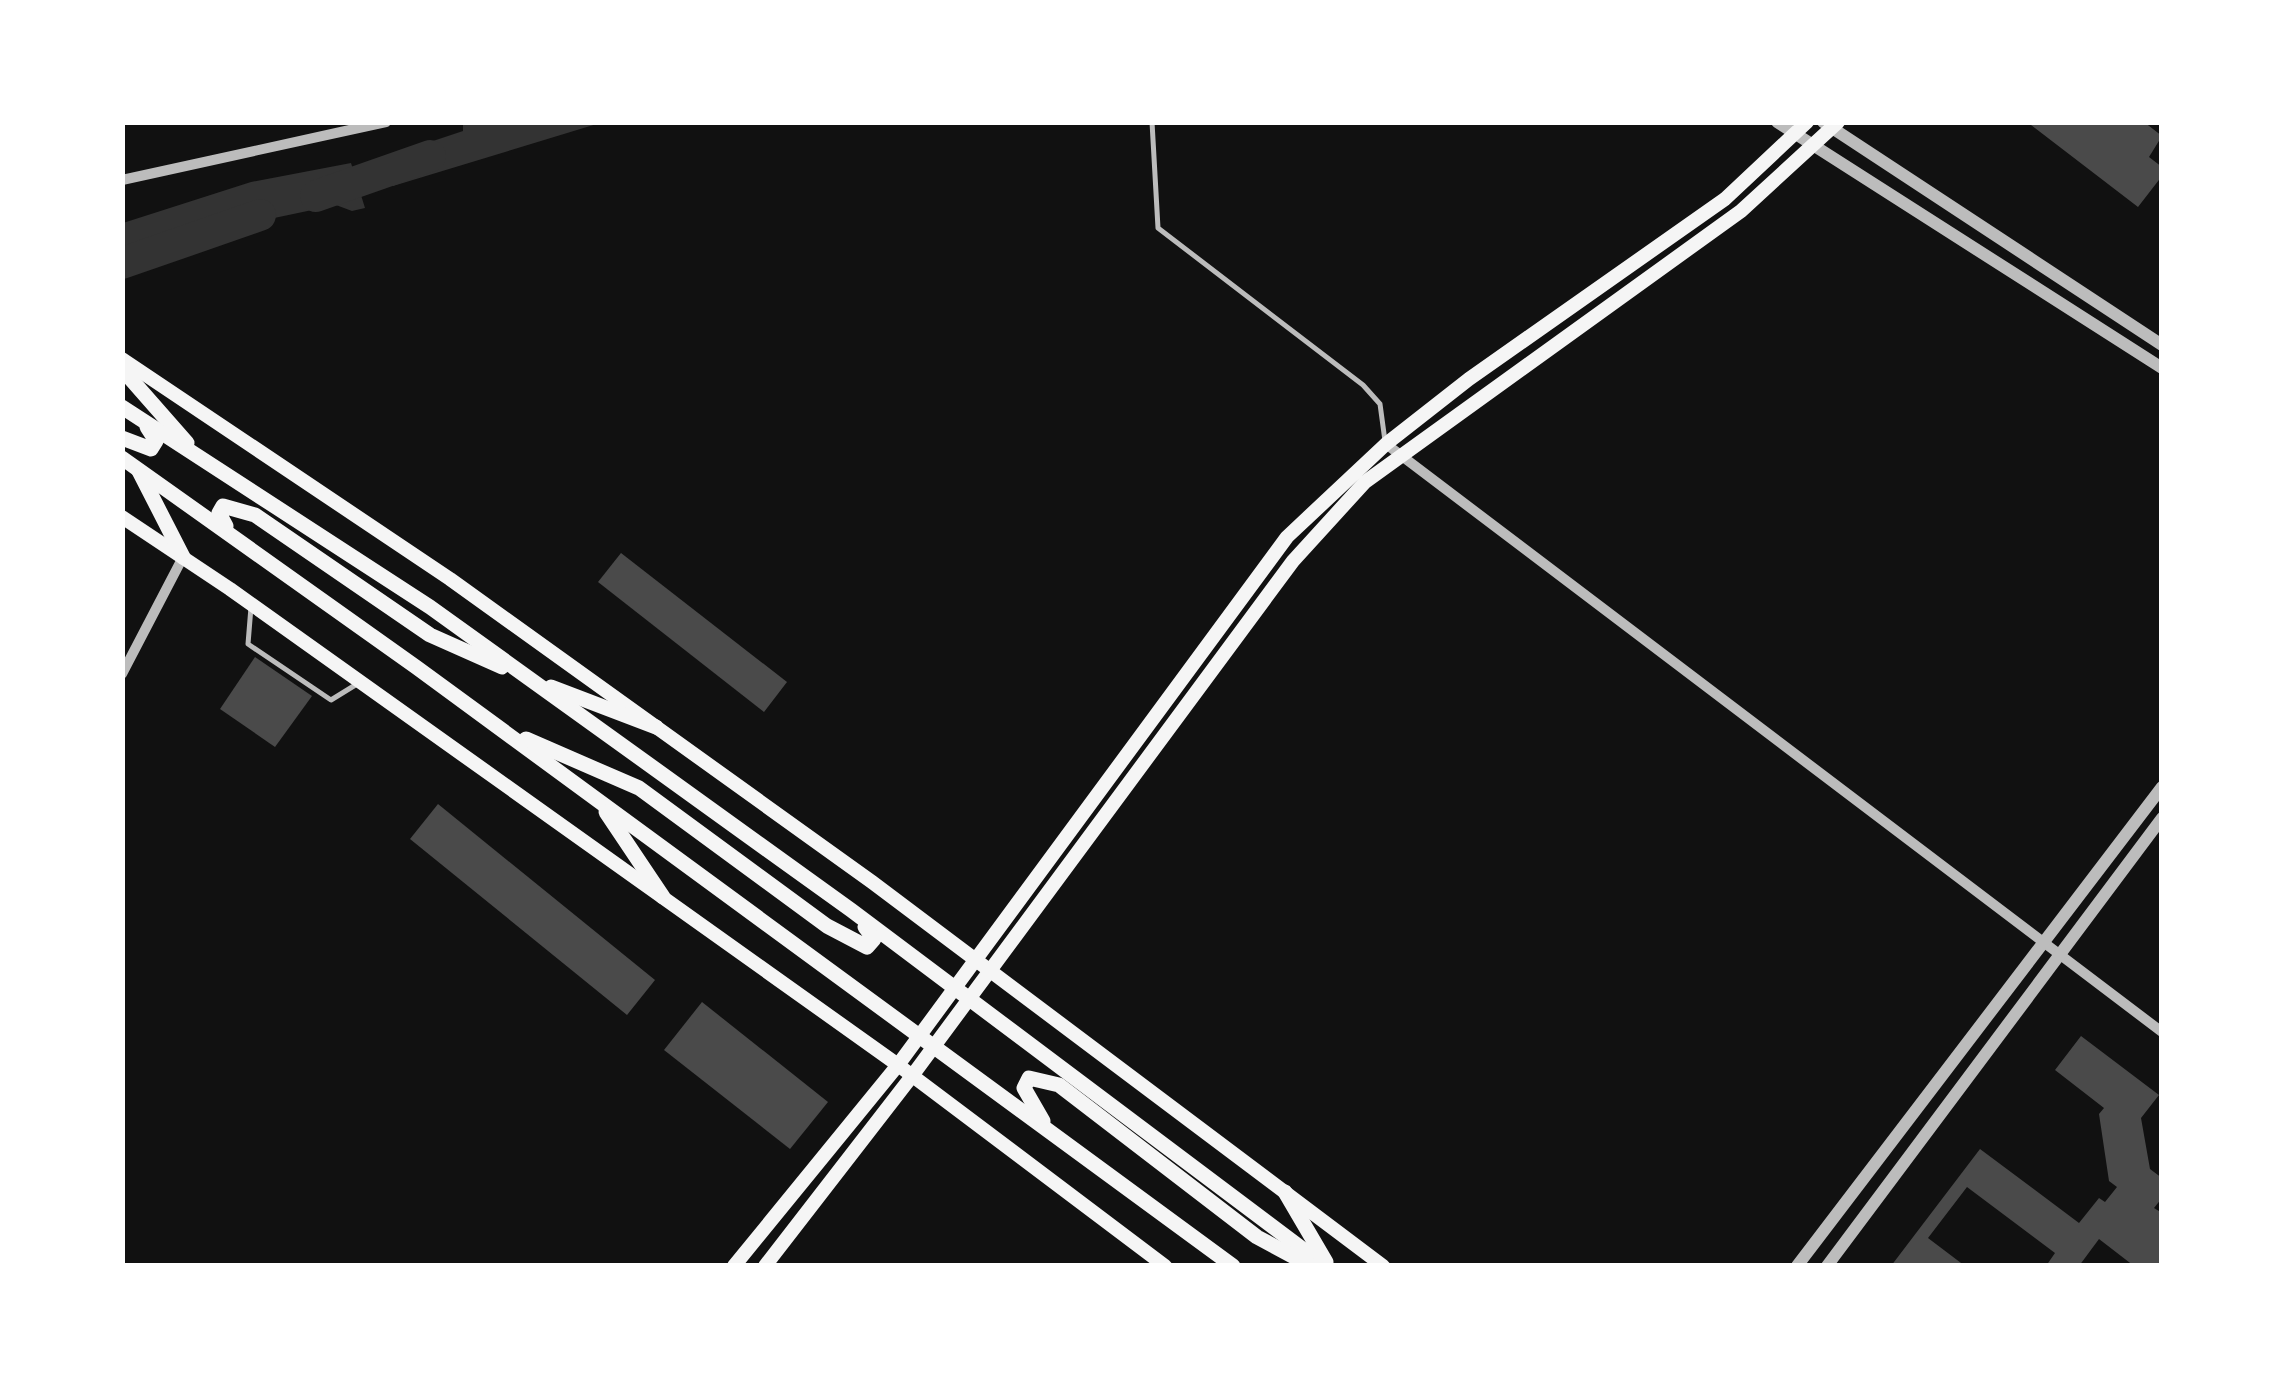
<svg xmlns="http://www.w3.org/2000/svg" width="2284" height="1388" font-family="'Sofia Sans Condensed',sans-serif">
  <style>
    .water { fill: #333 }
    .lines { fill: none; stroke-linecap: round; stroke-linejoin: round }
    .river { stroke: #333; stroke-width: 32 }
    .building { fill: #4a4a4a }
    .service { stroke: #bcbcbc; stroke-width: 5 }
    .minor { stroke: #bcbcbc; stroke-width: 10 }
    .tertiary { stroke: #bcbcbc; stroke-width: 12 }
    .secondary { stroke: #f5f5f5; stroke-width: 14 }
    .primary { stroke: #f5f5f5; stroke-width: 15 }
  </style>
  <rect width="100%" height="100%" fill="#111"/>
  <g class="water">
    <polygon points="463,123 463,122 600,123 393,186 385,157 463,131"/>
    <polygon points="351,163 365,208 352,211 336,205 165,241 140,265 123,270 123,223 251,182"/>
  </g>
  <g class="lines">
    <g class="river">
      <polyline points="316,196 430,156"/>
      <polyline points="122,263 260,215"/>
    </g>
  </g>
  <g class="building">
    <polygon points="2027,122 2144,122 2162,136 2149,157 2162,167 2162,176 2138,207"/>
    <polygon points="621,553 787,682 764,712 598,582"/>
    <polygon points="255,657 312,696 275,747 220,709"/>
    <polygon points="438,804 655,980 627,1015 410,839"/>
    <polygon points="702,1002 828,1102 790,1149 664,1050"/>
    <polygon points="2081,1036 2159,1095 2141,1118 2150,1169 2162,1178 2162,1198 2154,1208 2162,1213 2162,1266 2134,1266 2099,1239 2079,1266 2046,1266 2055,1253 1967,1187 1928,1238 1965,1266 1891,1266 1980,1149 2079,1223 2099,1198 2105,1202 2117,1187 2109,1181 2099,1114 2104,1108 2055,1070"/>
  </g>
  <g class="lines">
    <g class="service">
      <polyline points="1152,122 1158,228 1363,385 1380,404 1385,441"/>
      <polyline points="251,607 248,644 331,700 357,684"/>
    </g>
    <g class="minor">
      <polyline points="122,180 386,122"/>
      <polyline points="1386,444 2162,1032"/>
      <polyline points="122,674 183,557"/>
    </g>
    <g class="tertiary">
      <polyline points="1777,122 2162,368"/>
      <polyline points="1823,122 2162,345"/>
      <polyline points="1797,1266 2162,787"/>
      <polyline points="1827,1266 2162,818"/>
    </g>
    <g class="secondary">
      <polyline points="122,359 450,579 872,882 1383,1266"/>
      <polyline points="122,517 230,589 898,1065 1165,1266"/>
      <polyline points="734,1266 898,1065 1287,537 1386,444 1469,379 1725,199 1807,122"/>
      <polyline points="765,1266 912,1076 1293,561 1365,482 1741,211 1838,122"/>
    </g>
    <g class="primary">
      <polyline points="122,369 187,443"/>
      <polyline points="122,407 430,607 851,910 1325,1266"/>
      <polyline points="122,438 151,449 156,441 147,427"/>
      <polyline points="122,458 416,667 1233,1266"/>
      <polyline points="139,471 183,557"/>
      <polyline points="226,526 219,513 223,506 255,515 430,635 502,667"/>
      <polyline points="551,687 656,727"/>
      <polyline points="526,739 639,788 827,926 867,947 874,939 865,927"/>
      <polyline points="606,812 663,897"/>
      <polyline points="1043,1121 1024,1088 1029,1078 1059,1085 1257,1237 1311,1266"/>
      <polyline points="1285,1192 1326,1262"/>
    </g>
  </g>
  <rect width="2284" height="1388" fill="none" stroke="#ffffff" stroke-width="250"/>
</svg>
